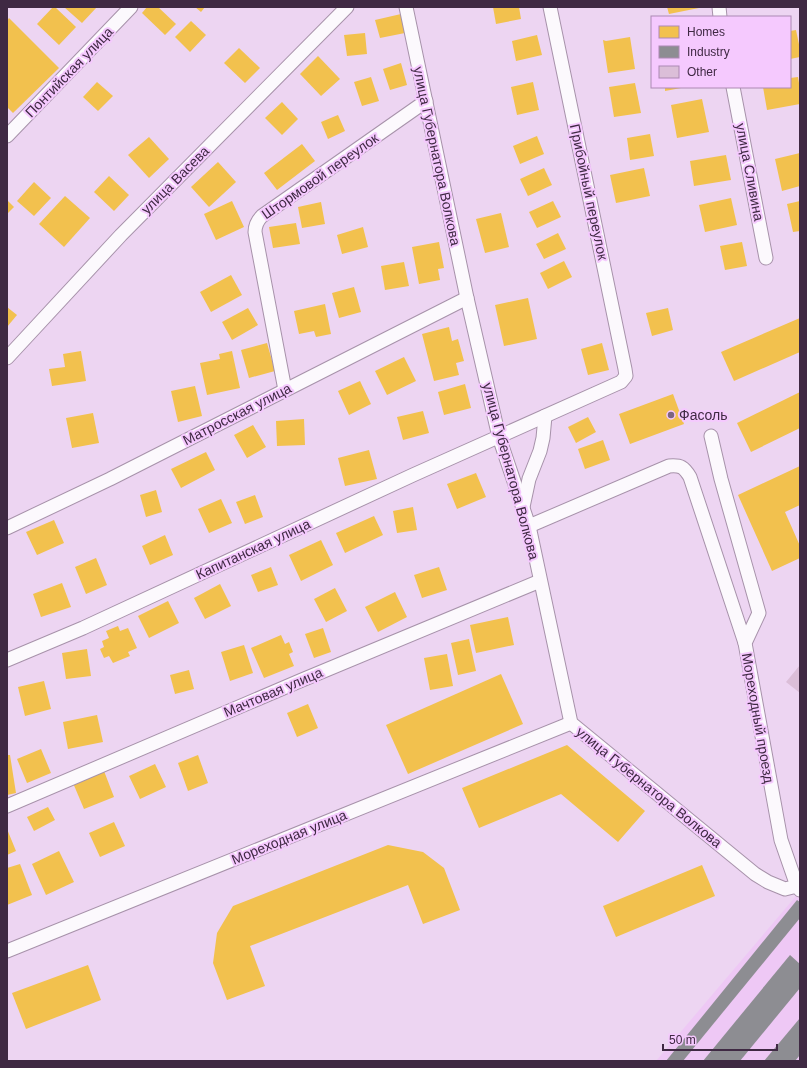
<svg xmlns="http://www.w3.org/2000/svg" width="807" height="1068" font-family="Helvetica,sans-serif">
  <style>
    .built { fill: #eec8f5 }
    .homes { fill: #f2c14e }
    .industry { fill: #8d8d92 }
    .building { fill: #dbbed8 }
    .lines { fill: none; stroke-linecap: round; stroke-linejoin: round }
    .minor-casing { stroke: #a792aa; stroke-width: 15 }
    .minor { stroke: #fcf9fd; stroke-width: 13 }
    .poi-dot { fill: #7c6580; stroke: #f5c9fe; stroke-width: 1.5 }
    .labels { text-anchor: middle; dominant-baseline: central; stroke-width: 4; stroke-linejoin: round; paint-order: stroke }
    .street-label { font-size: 14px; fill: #3f2943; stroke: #f5c9fe }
    .poi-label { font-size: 14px; fill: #3f2943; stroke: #f5c9fe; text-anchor: start }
  </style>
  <rect width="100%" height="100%" fill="#edd5f2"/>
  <polygon class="built" points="796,896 800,900 800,1061 656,1061"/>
  <g class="homes">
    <polygon points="53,7 55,7 76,27 59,45 37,24"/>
    <polygon points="64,7 97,7 82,23"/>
    <polygon points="147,7 158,7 176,24 165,35 142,13"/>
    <polygon points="195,7 205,7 201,12"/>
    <polygon points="493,7 519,7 521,19 496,24"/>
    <polygon points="667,7 699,7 699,8 669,14"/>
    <polygon points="401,14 405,33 380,38 375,20"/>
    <polygon points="9,18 59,68 13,113 7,107 7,21"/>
    <polygon points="191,21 206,35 190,52 175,37"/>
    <polygon points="796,30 800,49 800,57 790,59 790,31"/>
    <polygon points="365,33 367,54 347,56 344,35"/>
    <polygon points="537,35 542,55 516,61 512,41"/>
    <polygon points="630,37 635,69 608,73 603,40 606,41"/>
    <polygon points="239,48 260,68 245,83 224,63"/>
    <polygon points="318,56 340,79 321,96 300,74"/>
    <polygon points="401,63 407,85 390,90 383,69"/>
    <polygon points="371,77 379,101 362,106 354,82"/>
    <polygon points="798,77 800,89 800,104 767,110 763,87 790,87 790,78"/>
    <polygon points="97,82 113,96 98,111 83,97"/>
    <polygon points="533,82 539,110 517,115 511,87"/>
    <polygon points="635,83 641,113 614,117 609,87"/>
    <polygon points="665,87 681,87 681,88 665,91"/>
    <polygon points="702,99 709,132 677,138 671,105"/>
    <polygon points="282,102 298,119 282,135 265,118"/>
    <polygon points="338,115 345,131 328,139 321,122"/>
    <polygon points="650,134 654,156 630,160 627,138"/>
    <polygon points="537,136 544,154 520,164 513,146"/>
    <polygon points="149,137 169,159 149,178 128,155"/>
    <polygon points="302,144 315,161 277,190 264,173"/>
    <polygon points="800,153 800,186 782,191 775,159"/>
    <polygon points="726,155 731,180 694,186 690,161"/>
    <polygon points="218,162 236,182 209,207 191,187"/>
    <polygon points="544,168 552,185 528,196 520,179"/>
    <polygon points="644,168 650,196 616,203 610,175"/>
    <polygon points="109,176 129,195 114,211 94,192"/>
    <polygon points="34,182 51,198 34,216 17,201"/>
    <polygon points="65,196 90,218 64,247 39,224"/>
    <polygon points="731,198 737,225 705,232 699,205"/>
    <polygon points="7,200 14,207 7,214"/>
    <polygon points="232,201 244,227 216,240 204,214"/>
    <polygon points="553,201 561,217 537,228 529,212"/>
    <polygon points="800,201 800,231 793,232 787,204"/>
    <polygon points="321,202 325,224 302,228 298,207"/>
    <polygon points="501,213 509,247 485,253 476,219"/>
    <polygon points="296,223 300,244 273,248 269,227"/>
    <polygon points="363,227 368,247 342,254 337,235"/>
    <polygon points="558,233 566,249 544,259 536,244"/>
    <polygon points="439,242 444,268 438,269 440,280 419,284 412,247"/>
    <polygon points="742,242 747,266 725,270 720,246"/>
    <polygon points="564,261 572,277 548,289 540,273"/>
    <polygon points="404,262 409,286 385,290 381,266"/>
    <polygon points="231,275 242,295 211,312 200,292"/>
    <polygon points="354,287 361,312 339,318 332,293"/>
    <polygon points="528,298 537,339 504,346 495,305"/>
    <polygon points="325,304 331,334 316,337 314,331 299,334 294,311"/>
    <polygon points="7,307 17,315 7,327"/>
    <polygon points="248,308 258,325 232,340 222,322"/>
    <polygon points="668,308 673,330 652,336 646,313"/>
    <polygon points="800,318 800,352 734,381 721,352"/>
    <polygon points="449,327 452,341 458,339 464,361 456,363 459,375 434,381 422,334"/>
    <polygon points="267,343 275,371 249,378 241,350"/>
    <polygon points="602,343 609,370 588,375 581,349"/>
    <polygon points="81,351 86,381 52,386 49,369 65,367 63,354"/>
    <polygon points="232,351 240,388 207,395 200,363 220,359 219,354"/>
    <polygon points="404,357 416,381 387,395 375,371"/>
    <polygon points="360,381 371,404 349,415 338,391"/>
    <polygon points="465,384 471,408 444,415 438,392"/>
    <polygon points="195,386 202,416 178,422 171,391"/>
    <polygon points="800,392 800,428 751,452 737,423"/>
    <polygon points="673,394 684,424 630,444 619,414"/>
    <polygon points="423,411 429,433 403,440 397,417"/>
    <polygon points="93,413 99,443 72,448 66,418"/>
    <polygon points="588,417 596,432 576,443 568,427"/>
    <polygon points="304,419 305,445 277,446 276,421"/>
    <polygon points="253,425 266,447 247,458 234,435"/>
    <polygon points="603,440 610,460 585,469 578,449"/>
    <polygon points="369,450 377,479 345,486 338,458"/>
    <polygon points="206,452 215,470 181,488 171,469"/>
    <polygon points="800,466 800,505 785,512 800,546 800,558 772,571 738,495"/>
    <polygon points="476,473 486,497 457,509 447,484"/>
    <polygon points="156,490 162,512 146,517 140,495"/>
    <polygon points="255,495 263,517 245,524 236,502"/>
    <polygon points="221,499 232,523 209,533 198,509"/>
    <polygon points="413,507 417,530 397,533 393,511"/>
    <polygon points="374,516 383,535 345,553 336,533"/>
    <polygon points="54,520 64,543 37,555 26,532"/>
    <polygon points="165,535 173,555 150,565 142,546"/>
    <polygon points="321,540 333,565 301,581 289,555"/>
    <polygon points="96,558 107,585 86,594 75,567"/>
    <polygon points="271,567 278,585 258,592 251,575"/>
    <polygon points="439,567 447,590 422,598 414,575"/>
    <polygon points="62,583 71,607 41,617 33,594"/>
    <polygon points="220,584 231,606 205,619 194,598"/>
    <polygon points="335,588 347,611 326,622 314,599"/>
    <polygon points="395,592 407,617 378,632 365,607"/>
    <polygon points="168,601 179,623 149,638 138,616"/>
    <polygon points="508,617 514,645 476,653 470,625"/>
    <polygon points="118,626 120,631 128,628 137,648 128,652 130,656 113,663 109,656 104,658 100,649 104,647 102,641 109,638 106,631"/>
    <polygon points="323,628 331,652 314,658 305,634"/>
    <polygon points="281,635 285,644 289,642 293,652 289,654 294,666 264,678 251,648"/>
    <polygon points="469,639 476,671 458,675 451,643"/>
    <polygon points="244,645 253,673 230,681 221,652"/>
    <polygon points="87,649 91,676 66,679 62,653"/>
    <polygon points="447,654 453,686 430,690 424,658"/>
    <polygon points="189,670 194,689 175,694 170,675"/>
    <polygon points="501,674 523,724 408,774 386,725"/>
    <polygon points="44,681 51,709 25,716 18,687"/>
    <polygon points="308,704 318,728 297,737 287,713"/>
    <polygon points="97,715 103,742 68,749 63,722"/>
    <polygon points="567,745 645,811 618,842 561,794 479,828 462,788"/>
    <polygon points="41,749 51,773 27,783 17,759"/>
    <polygon points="7,755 10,755 16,793 7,795"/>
    <polygon points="198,755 208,783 188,791 178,763"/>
    <polygon points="155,764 166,787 140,799 129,776"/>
    <polygon points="104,771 114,797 84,809 73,783"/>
    <polygon points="48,807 55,820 34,831 27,817"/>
    <polygon points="114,822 125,846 100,857 89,833"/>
    <polygon points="7,829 16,851 7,855"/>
    <polygon points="388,845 423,852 444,868 460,910 423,924 408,885 250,946 265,986 227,1000 213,963 217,933 233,906"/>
    <polygon points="59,851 74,882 46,895 32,864"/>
    <polygon points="20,864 32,895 7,905 7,868"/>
    <polygon points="702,865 715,896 616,937 603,906"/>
    <polygon points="88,965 101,1000 26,1029 12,993"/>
  </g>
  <g class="industry">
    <polygon points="797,900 800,902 800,918 683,1061 666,1061"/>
    <polygon points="790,955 800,964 800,988 740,1061 703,1061"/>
    <polygon points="800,1018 800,1055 795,1061 764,1061"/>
  </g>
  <polygon class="building" points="800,665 800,693 786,682"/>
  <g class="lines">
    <g class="minor-casing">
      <g id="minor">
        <polyline points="406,7 467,298 499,437 529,526 571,723 755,874 768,882 785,889 797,886 800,890"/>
        <polyline points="719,7 720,17"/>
        <polyline points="733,87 766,258"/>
        <polyline points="7,136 131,7"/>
        <polyline points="7,358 121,235 347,7"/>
        <path d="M 285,390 L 255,232 C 255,225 257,221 262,216 L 426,101"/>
        <polyline points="711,436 721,479 759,613 745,643 781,840 797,886"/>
        <polyline points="523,507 529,479 540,451 543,438 545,416"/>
        <path d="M 529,526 L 669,466 C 681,465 684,467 690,477 L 745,643"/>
        <polyline points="7,528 110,479 467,298"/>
        <polyline points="7,660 83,628 413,475 621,382 626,376 625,369 550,7"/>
        <polyline points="7,806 302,680 540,581"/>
        <polyline points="7,951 571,723"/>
      </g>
    </g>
    <use href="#minor" class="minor"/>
  </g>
  <circle class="poi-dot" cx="671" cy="415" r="4"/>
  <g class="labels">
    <g class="street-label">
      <text transform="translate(69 72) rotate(-46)">Понтийская улица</text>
      <text transform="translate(437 156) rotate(78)">улица Губернатора Волкова</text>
      <text transform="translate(750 172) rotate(79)">улица Сливина</text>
      <text transform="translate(320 176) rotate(-35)">Штормовой переулок</text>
      <text transform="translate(175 180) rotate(-45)">улица Васева</text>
      <text transform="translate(589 192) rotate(78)">Прибойный переулок</text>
      <text transform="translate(237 414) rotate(-27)">Матросская улица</text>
      <text transform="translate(511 471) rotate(75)">улица Губернатора Волкова</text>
      <text transform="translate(253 549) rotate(-25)">Капитанская улица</text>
      <text transform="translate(273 692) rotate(-23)">Мачтовая улица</text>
      <text transform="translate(758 718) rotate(80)">Мореходный проезд</text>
      <text transform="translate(649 787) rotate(39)">улица Губернатора Волкова</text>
      <text transform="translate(289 837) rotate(-22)">Мореходная улица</text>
    </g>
    <g class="poi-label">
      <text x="679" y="415">Фасоль</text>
    </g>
  </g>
  <rect width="807" height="1068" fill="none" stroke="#3f2943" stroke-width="16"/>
  <rect x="651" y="16" width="140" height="72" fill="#f5c9fe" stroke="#ac89b3"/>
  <rect x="659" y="26" width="20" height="12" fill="#f2c14e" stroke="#ac89b3"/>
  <text x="687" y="36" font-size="12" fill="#3f2943">Homes</text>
  <rect x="659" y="46" width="20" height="12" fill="#8d8d92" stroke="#ac89b3"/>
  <text x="687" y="56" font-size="12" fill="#3f2943">Industry</text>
  <rect x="659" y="66" width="20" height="12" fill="#dbbed8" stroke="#ac89b3"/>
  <text x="687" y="76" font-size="12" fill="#3f2943">Other</text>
  <path d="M663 1044v6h114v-6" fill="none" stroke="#3f2943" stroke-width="2"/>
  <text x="669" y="1044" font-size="12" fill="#3f2943" stroke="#f5c9fe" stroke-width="3" paint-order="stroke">50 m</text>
</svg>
